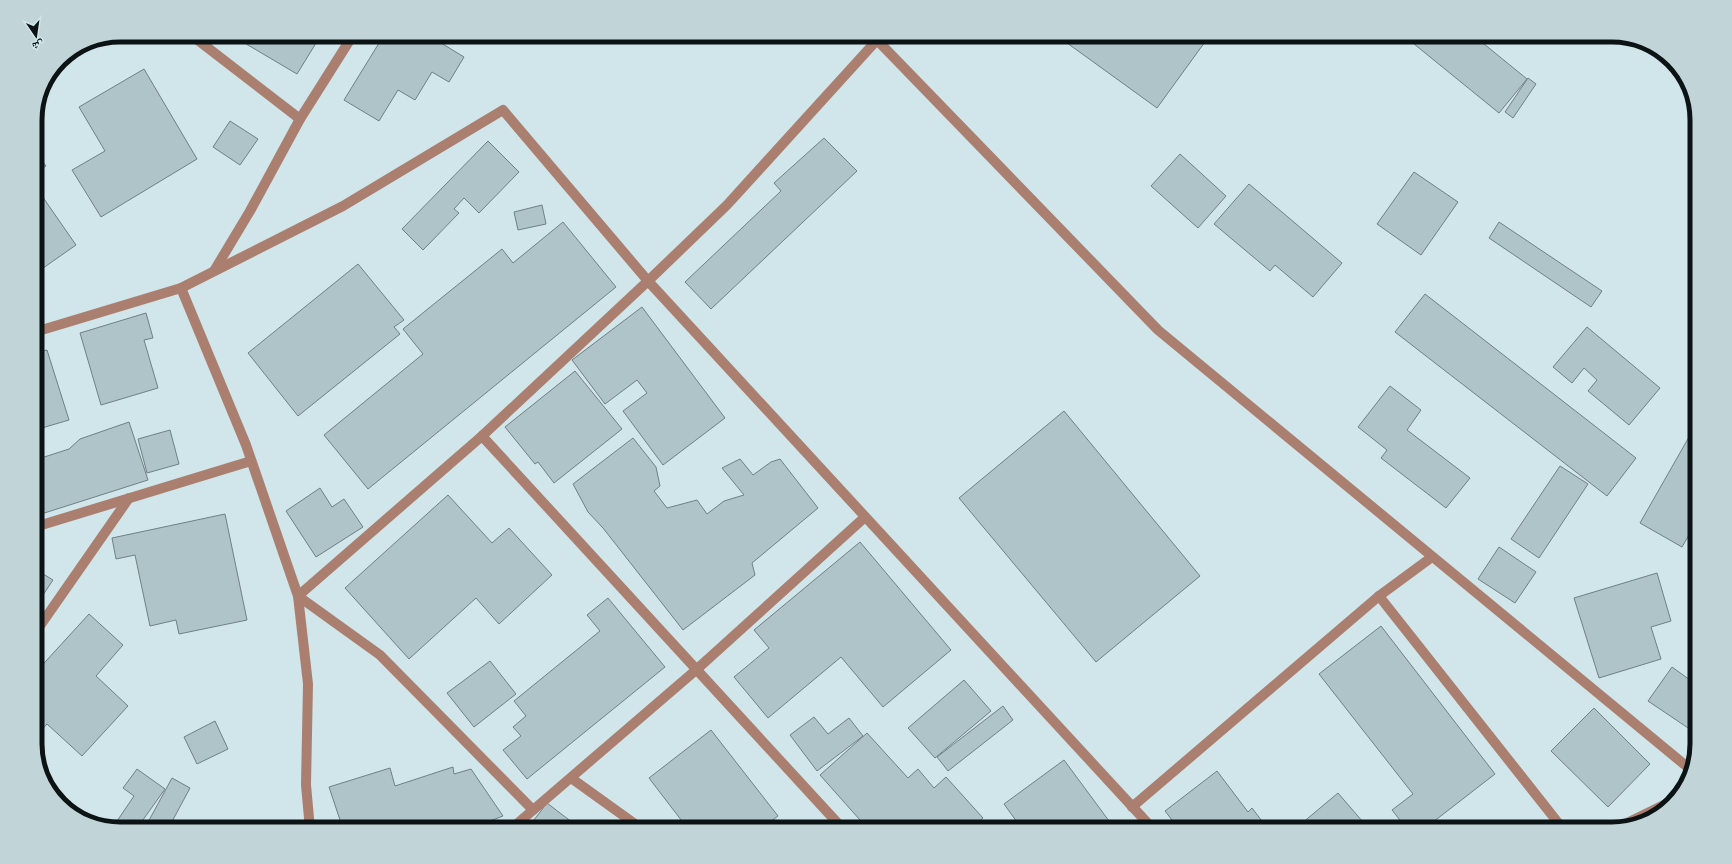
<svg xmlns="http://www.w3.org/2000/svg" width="1732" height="864" font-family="Roboto,'Noto Naskh Arabic',sans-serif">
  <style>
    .building { fill: #afc4c8; stroke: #6e8185 }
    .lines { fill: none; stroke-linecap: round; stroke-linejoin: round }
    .street { stroke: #ab7f70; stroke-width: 10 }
    .rim { fill: none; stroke: #0c1315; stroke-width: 5 }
  </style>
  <rect width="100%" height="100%" fill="#d1e6ea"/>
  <g class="building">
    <polygon points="231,35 321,35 297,74"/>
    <polygon points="384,35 428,35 464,57 449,82 432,72 415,100 398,90 379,121 344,100"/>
    <polygon points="1056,35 1210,35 1157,108"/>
    <polygon points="1403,35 1473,35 1527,79 1499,113"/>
    <polygon points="144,69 197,159 101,217 72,170 105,151 79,107"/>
    <polygon points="1528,78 1536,84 1513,118 1505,112"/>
    <polygon points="230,121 258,139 240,165 213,147"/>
    <polygon points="824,138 857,171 711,309 685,282 781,191 774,183"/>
    <polygon points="488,141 519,172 479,213 464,198 454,209 459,213 423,250 402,229"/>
    <polygon points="35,151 46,166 35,173"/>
    <polygon points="1180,154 1226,196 1198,228 1151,186"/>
    <polygon points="1414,172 1458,202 1421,255 1377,224"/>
    <polygon points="1249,184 1342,263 1313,297 1275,265 1270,271 1214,224"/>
    <polygon points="42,196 76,245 36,273 35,202"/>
    <polygon points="542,205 546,224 518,230 514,212"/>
    <polygon points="563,222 616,287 368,489 324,435 423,354 403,329 502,249 513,263"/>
    <polygon points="1499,222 1602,291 1591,307 1489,238"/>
    <polygon points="358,264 404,320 394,327 400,334 298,416 248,353"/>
    <polygon points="1425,294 1636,458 1607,496 1395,332"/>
    <polygon points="642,307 725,418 663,465 623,411 647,393 637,380 605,404 572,360"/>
    <polygon points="146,313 153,338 144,340 158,388 101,405 80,333"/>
    <polygon points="1587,327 1660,388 1629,425 1588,391 1597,380 1584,368 1572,383 1553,367"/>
    <polygon points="47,350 69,420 35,430 35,353"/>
    <polygon points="575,371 622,429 554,483 538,462 535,464 505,427"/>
    <polygon points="1390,386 1421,410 1407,430 1470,478 1446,508 1381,458 1387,450 1358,427"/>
    <polygon points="1064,411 1200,576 1096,662 959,498"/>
    <polygon points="129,422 148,480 35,516 35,460 69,449 80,439"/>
    <polygon points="1697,423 1697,521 1682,547 1640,523"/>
    <polygon points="170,430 179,464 147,473 138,439"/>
    <polygon points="633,438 656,467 660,486 654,491 667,508 697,500 707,514 724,501 744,495 722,468 740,459 753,475 771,462 780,459 818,508 752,563 755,575 683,630 603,528 588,512 573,484"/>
    <polygon points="1560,466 1588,484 1539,558 1511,539"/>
    <polygon points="320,488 332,507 344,499 363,527 316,557 286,511"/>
    <polygon points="448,495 492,543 509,528 552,575 499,624 476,598 409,659 345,588"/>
    <polygon points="225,514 247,620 179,634 176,620 150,626 135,555 116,559 112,538"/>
    <polygon points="860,542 951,650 883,707 841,657 768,718 734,677 769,648 754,630"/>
    <polygon points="1499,547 1536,572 1515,603 1478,579"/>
    <polygon points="35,569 53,580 35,607"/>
    <polygon points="1657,573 1671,621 1651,627 1661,659 1599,678 1574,598"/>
    <polygon points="608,598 665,667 527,779 503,750 521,736 513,727 526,716 514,701 600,631 587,615"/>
    <polygon points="89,614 123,645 96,676 128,706 82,756 47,724 35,737 35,673"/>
    <polygon points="1381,626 1495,774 1424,829 1407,829 1392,810 1413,794 1319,674"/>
    <polygon points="490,661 516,694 474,727 447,693"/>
    <polygon points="1672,667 1697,685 1697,734 1648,701"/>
    <polygon points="964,680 991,711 935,758 908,728"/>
    <polygon points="1003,706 1013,720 948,771 937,757"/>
    <polygon points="1594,708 1650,764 1608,807 1551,751"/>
    <polygon points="814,717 828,734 849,718 863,736 817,771 790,735"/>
    <polygon points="215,721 228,749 197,764 184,737"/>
    <polygon points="711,730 778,816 761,829 688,829 649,778"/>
    <polygon points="867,733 908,778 918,769 934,788 946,777 983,818 971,829 868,829 820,775"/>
    <polygon points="1064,760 1115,829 1022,829 1004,804"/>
    <polygon points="453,767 454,774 471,769 503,816 469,829 343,829 329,787 390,768 395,786"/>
    <polygon points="137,769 165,789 140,824 147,829 120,829 113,827 134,796 123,788"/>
    <polygon points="1217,771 1248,812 1252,808 1268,829 1179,829 1165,811"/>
    <polygon points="172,778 190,788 168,829 157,829 147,824"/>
    <polygon points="1338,793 1369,829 1295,829"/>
    <polygon points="547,803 581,829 527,829"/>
  </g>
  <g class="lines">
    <g class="street">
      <polyline points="194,35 199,41 300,119"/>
      <polyline points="214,271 250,211 300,119 353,35"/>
      <polyline points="181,288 246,445 298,596 308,684 306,785 310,829"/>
      <polyline points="35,332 181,288 343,206 503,110 648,281 1153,829"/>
      <polyline points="482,436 843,829"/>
      <polyline points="35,527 251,461"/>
      <polyline points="1379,596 1563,829"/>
      <polyline points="35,633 129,498"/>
      <polyline points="571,778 642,829"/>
      <polyline points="1132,807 1379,596 1432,557"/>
      <polyline points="533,810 380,655 298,596 482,436 648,281 727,205 877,40 1158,330 1691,770"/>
      <polyline points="1621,826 1670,802"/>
      <polyline points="511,829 696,670 865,517"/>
    </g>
  </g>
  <path d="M0 0H1732V864H0ZM120 42H1612A78 78 0 0 1 1690 120V744A78 78 0 0 1 1612 822H120A78 78 0 0 1 42 744V120A78 78 0 0 1 120 42Z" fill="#c1d5d9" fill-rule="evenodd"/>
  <path class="rim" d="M120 42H1612A78 78 0 0 1 1690 120V744A78 78 0 0 1 1612 822H120A78 78 0 0 1 42 744V120A78 78 0 0 1 120 42Z"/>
  <g transform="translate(36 36) rotate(167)" stroke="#d1e6ea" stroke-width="3" paint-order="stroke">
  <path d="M0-3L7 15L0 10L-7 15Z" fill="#0c1315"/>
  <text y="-6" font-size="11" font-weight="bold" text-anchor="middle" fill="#0c1315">ش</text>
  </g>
</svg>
